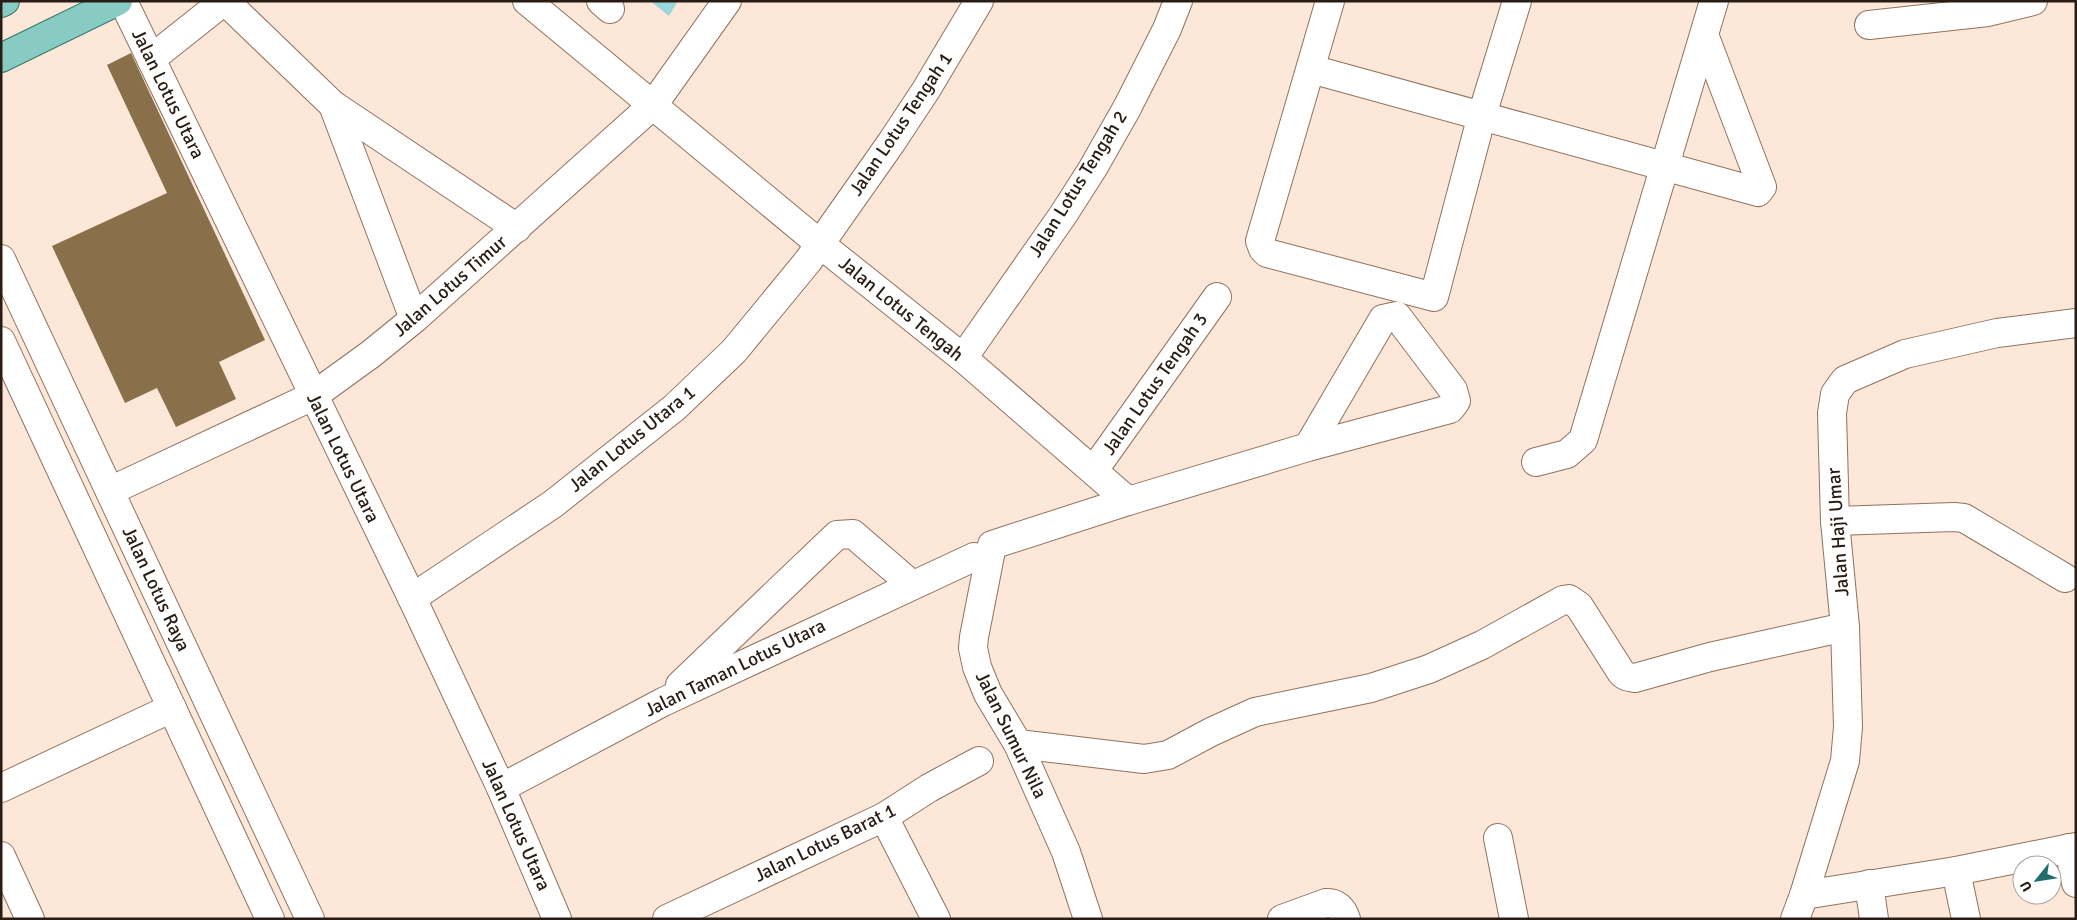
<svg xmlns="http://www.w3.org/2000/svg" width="2077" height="920" font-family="Signika,sans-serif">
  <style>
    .water { fill: #9cd7dd }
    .building { fill: #89704b }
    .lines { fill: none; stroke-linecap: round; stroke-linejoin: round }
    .minor-casing { stroke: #91725d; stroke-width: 30 }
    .major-casing { stroke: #33786b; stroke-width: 30 }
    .minor { stroke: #fff; stroke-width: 28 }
    .major { stroke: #88cbc2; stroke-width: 28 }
    .labels { text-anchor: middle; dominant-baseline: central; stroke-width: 4; stroke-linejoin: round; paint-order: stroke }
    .street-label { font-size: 19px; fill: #291c14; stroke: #fff }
  </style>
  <rect width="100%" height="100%" fill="#fce7d9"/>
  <polygon class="water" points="650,1 678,1 669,16"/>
  <polygon class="building" points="131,53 265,340 219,362 236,399 176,427 157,388 125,403 52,246 167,193 107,65"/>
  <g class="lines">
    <g class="minor-casing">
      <g id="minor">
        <polyline points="123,1 412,598 501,788 557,919"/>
        <polyline points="225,1 333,105 517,228"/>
        <polyline points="527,1 820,244 963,358 1128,501 1308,447 1450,409 1456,401 1453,390 1397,316 1383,319 1308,447"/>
        <polyline points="601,1 610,9"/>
        <polyline points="1330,1 1260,241 1263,249 1267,253 1434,297 1482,115 1517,1"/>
        <polyline points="1869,25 1988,12 2033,1"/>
        <polyline points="151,59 224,1"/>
        <polyline points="1311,69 1758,192 1762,187 1705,37"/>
        <polyline points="333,105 414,319"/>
        <polyline points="1,259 310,919"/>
        <polyline points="1,341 270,919"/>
        <polyline points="963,358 1063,215 1093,168 1127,108 1167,29 1178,1"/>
        <polyline points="1536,462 1567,454 1583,440 1714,1"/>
        <polyline points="1094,470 1217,297"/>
        <polyline points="110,491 313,396 371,354 414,319 653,105 727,1"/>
        <polyline points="1835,521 1954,517 1964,518 2065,578"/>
        <polyline points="412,598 553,504 674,408 734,351 808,261 891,143 926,90 979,1"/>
        <polyline points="680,685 837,535 853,534 911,584"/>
        <path d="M 1018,744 L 1144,759 L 1168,755 L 1211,732 L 1255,712 L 1371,688 L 1429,669 L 1482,645 L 1563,600 L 1569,599 L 1579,606 L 1621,672 C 1625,677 1629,677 1635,678 L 1710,657 L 1845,627"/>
        <polyline points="1,788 172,708"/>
        <polyline points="501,788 663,702 974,557"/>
        <polyline points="884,817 936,919"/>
        <polyline points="1498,838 1514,919"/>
        <polyline points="2069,848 2076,883"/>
        <polyline points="1,856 30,919"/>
        <polyline points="1956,871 1966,919"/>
        <polyline points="1869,884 1874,919"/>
        <polyline points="1804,895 1956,871 2076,847"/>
        <polyline points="667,919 884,817 929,788 979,761"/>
        <polyline points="1088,919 1066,852 1018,744 988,694 977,667 973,648 974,637 992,545 1128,501"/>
        <path d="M 1282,919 L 1326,903 C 1336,902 1343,909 1346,919"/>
        <polyline points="1795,919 1804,895 1845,761 1848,727 1845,627 1835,521 1832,413 1835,394 1845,380 1905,354 1997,333 2076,323"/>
      </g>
    </g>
    <g class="major-casing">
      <g id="major">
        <polyline points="1,3 5,1"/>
        <polyline points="1,58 118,1"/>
      </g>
    </g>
    <use href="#minor" class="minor"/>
    <use href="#major" class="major"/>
  </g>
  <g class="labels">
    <g class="street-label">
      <text transform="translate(168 94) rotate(64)">Jalan Lotus Utara</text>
      <text transform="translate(901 124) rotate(-56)">Jalan Lotus Tengah 1</text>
      <text transform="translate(1078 184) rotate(-58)">Jalan Lotus Tengah 2</text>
      <text transform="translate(450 286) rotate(-41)">Jalan Lotus Timur</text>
      <text transform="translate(901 309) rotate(39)">Jalan Lotus Tengah</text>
      <text transform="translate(1155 384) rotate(-55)">Jalan Lotus Tengah 3</text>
      <text transform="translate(632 439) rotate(-39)">Jalan Lotus Utara 1</text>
      <text transform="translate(343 458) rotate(64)">Jalan Lotus Utara</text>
      <text transform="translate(1838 532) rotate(-94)">Jalan Haji Umar</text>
      <text transform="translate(156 589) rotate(65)">Jalan Lotus Raya</text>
      <text transform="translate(735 668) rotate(-26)">Jalan Taman Lotus Utara</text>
      <text transform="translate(1011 735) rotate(64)">Jalan Sumur Nila</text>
      <text transform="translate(516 825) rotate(66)">Jalan Lotus Utara</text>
      <text transform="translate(825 843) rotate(-26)">Jalan Lotus Barat 1</text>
    </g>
  </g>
  <rect width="2077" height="920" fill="none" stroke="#291c14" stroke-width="5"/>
  <g transform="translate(2037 880) rotate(240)"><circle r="24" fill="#ffffff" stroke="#a9a4a1"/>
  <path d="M0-4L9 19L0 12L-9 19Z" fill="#226e6b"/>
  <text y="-8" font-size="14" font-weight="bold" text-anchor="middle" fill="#291c14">U</text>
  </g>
</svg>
